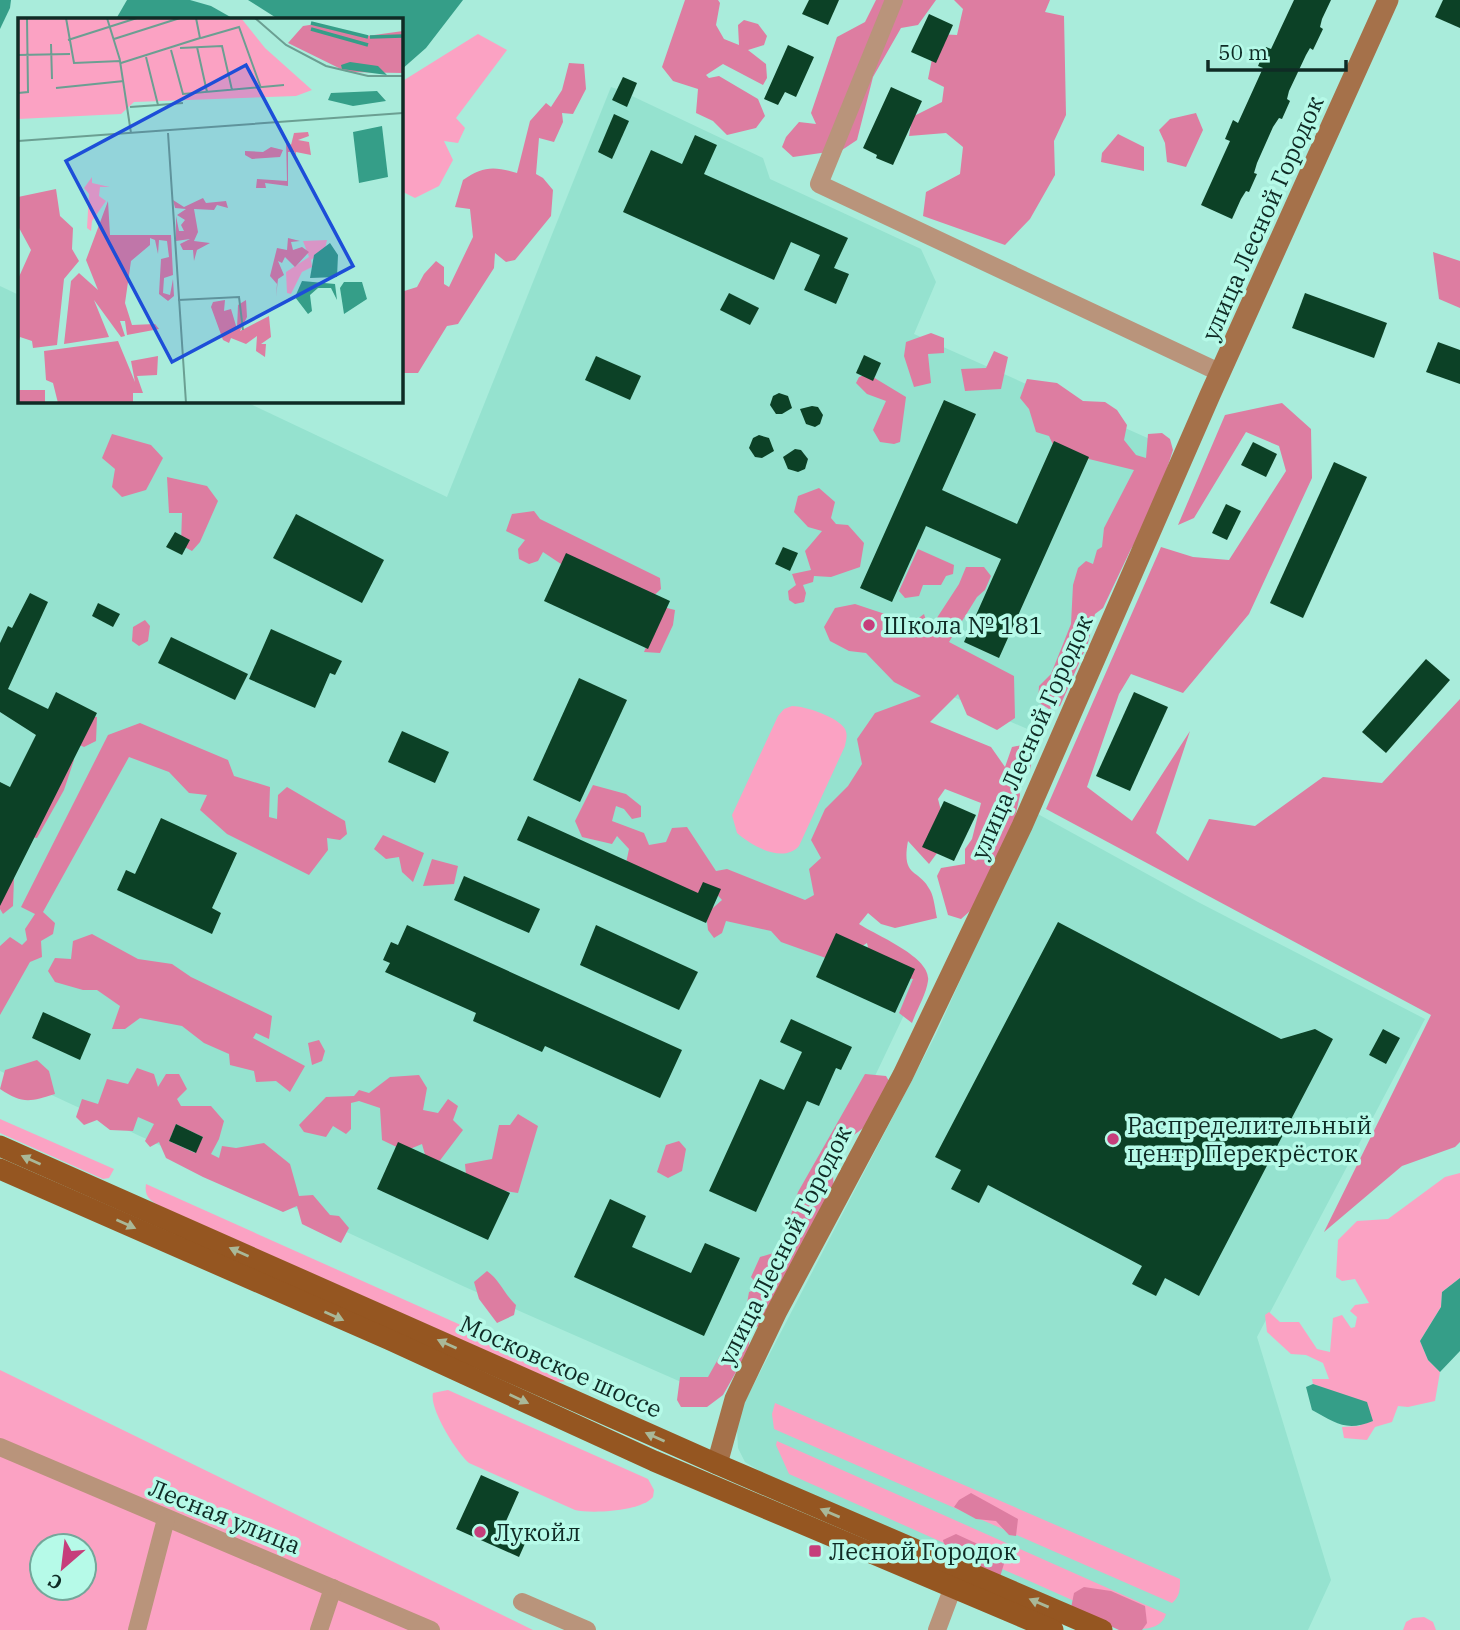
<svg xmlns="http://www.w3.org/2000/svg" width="1460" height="1630" font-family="'IBM Plex Serif',serif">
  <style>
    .built { fill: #95e2cf }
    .green { fill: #fba2c3; fill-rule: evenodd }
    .forest { fill: #dd7da1; fill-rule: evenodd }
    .water { fill: #359e88 }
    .building { fill: #0c4126 }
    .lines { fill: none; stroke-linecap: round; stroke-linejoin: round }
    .street { stroke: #b9947b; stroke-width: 18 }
    .secondary { stroke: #a5714a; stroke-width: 21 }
    .primary { stroke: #955621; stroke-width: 21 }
    .oneway { fill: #a9b898 }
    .poi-dot { fill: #c63e7b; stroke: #b6fae8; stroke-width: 2.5 }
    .labels { text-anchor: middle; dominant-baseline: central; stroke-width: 7; stroke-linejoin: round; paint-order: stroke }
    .street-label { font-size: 24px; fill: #0f2b25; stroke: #b6fae8 }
    .poi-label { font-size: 24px; fill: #0f2b25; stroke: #b6fae8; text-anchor: start }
    .inset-river { fill: none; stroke: #359e88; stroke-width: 3.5 }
    .inset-road { fill: none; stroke: #6b9f92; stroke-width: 2 }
    .view { fill: #1d4ed8; fill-opacity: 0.15; stroke: #1d4ed8; stroke-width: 3.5 }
    .inset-edge { fill: none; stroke: #0f2b25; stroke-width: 3.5 }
  </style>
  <rect width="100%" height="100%" fill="#a9ecdb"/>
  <g class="built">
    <polygon points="623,77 637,83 632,96 763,158 770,179 921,249 936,282 914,334 1161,444 1032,731 935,689 837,933 924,973 725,1391 713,1396 465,1287 0,1071 0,286 19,295 19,401 244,401 447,497 611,87 617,89"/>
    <polygon points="1036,813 1198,902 1425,1019 1257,1337 1331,1580 1308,1630 1127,1630 763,1473 745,1462 738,1448 737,1429 742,1407 936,1034"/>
  </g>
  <g class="green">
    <polygon points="478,34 507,50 456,118 465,128 458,143 444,141 453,160 439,186 415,198 401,191 401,82"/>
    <path d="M 792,706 C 805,706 838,717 845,729 C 848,735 846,740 845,746 L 799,846 C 783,864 752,846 737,833 L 732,815 L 778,716 L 784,709 Z"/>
    <polygon points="0,1119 114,1169 109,1178 103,1179 0,1133"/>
    <polygon points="1460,1173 1460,1278 1442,1292 1441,1307 1420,1341 1428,1360 1440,1372 1435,1401 1408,1407 1398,1406 1392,1422 1375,1427 1367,1440 1344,1438 1342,1427 1360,1426 1360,1401 1313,1384 1312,1379 1329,1379 1323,1363 1306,1355 1291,1354 1267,1332 1265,1315 1269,1312 1280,1322 1299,1322 1317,1349 1330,1352 1333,1318 1342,1315 1351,1328 1355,1327 1357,1317 1350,1311 1355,1305 1369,1303 1355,1279 1342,1281 1336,1277 1338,1240 1357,1221 1388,1219 1445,1177"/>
    <path d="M 146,1184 L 570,1374 L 571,1376 L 567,1381 L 557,1382 L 160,1206 C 150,1201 144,1196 146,1184 Z"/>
    <path d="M 0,1370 L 533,1630 L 0,1630 ZM 42,1546 L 84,1546 L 84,1588 L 42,1588 Z"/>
    <path d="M 448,1390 L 648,1479 L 654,1490 L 653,1497 C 642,1511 592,1514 575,1510 L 469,1463 C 457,1453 429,1409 433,1393 Z"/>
    <path d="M 775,1403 L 1180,1579 C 1180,1590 1180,1596 1172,1603 L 774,1429 L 772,1414 Z"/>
    <path d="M 777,1441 L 1166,1614 C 1162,1627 1149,1629 1137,1629 L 789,1474 L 776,1445 Z"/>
    <polygon points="1424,1617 1433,1622 1436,1630 1403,1630 1406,1622 1413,1618"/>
  </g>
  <g class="forest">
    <polygon points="685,0 718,0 720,3 716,25 724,39 739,45 738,25 744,20 758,24 767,36 764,45 748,50 766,64 767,78 763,85 723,64 706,75 709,78 719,76 758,99 765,116 756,128 727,135 713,121 696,113 698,89 673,81 662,67"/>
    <polygon points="876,0 936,0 918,25 901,28 873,77 857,140 842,150 793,157 782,147 786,137 799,122 816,124 811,113 837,37 865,22"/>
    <polygon points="954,0 1050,0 1045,12 1064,16 1066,115 1054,141 1055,175 1030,219 1005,245 923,216 926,192 960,174 963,147 946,133 909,136 912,117 942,102 944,87 928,79 937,34 957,35 963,9"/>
    <path d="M 569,63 L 584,64 L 586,89 L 573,114 L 562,113 L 563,122 L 554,142 L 539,138 L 536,174 L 543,178 L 553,190 L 551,216 L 515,260 L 506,262 L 495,253 L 494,268 L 458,324 L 447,326 L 418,373 L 401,373 L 401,292 L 417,287 L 424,274 L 436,261 L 444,267 L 444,284 L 449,287 L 473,237 L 470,209 L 455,207 L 463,180 C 483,166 494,166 517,173 L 530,121 L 546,103 L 551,107 L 562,90 Z"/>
    <polygon points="1196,113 1203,130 1186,167 1167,162 1165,143 1159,130 1170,119"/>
    <polygon points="1118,134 1144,147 1144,171 1101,162 1102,153"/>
    <polygon points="1433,252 1460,261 1460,308 1439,299"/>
    <polygon points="931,333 944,338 944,353 928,354 931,383 914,387 904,356 906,342"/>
    <polygon points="994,351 1008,357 1001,389 965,391 961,369 986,368"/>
    <polygon points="868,374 906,397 900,442 894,444 880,442 873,430 886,401 867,394 856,383 859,377"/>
    <polygon points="1027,379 1057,383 1083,401 1105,402 1117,410 1127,425 1124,440 1136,455 1146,458 1148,434 1162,433 1170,439 1173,450 1151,518 1131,549 1103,608 1095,614 1088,643 1060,706 1049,709 1038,702 1039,686 1051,674 1071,624 1073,585 1078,568 1086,561 1093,564 1097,550 1102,547 1104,528 1134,470 1056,451 1049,436 1036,432 1029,409 1020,398"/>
    <polygon points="1282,403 1311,429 1312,478 1249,614 1183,693 1131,674 1119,694 1087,787 1132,821 1190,731 1156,833 1188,861 1209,819 1255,826 1323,777 1382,783 1460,699 1460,1142 1455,1147 1402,1166 1324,1232 1431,1015 1046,809 1161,547 1193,557 1229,560 1286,471 1279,446 1246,432 1194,518 1178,525 1225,415"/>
    <polygon points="112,434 151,445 163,458 146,490 122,497 112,487 115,469 102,458"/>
    <polygon points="167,477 207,486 218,501 200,542 192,551 181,545 182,513 169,513"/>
    <polygon points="819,488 835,502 831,518 836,524 848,525 864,543 860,567 831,577 814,576 813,582 803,585 806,593 804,602 795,604 789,600 788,591 796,585 792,574 811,570 805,551 822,531 808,527 794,512 798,496"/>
    <polygon points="534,511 540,519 660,578 661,589 647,602 570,570 543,552 538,561 529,564 519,559 518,549 525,540 506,531 512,514"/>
    <polygon points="918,549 954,565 953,574 946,576 941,585 923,585 919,596 905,598 899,591"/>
    <path d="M 966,567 L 984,567 L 991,576 L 985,590 L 977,597 L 949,642 L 1014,676 L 1015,718 L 997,730 L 967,715 L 958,694 L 930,722 L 991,747 L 1005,767 L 1012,747 L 1022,745 L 1032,757 L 1030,770 L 1017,781 L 1020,795 L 1009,845 L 978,904 L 961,919 L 948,915 L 937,876 L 941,868 L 965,864 L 965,849 L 972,839 L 981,803 L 945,789 L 938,799 L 948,838 L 929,864 L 908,841 C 901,878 919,868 930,890 C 934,897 935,909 937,918 L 895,928 L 881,924 L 868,913 L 859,924 C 875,935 932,957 928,981 C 926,995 917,1009 912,1023 L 899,1013 L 913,979 C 886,973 873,973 867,943 L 837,962 L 781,942 L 771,931 L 726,921 L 722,933 L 714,938 L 708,930 L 706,914 L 722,900 L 713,890 L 703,901 L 625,868 L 629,849 L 617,836 L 612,844 L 582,837 L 575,821 L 593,785 L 626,794 L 641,806 L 641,817 L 632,819 L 624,809 L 616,806 L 612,821 L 644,833 L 649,845 L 666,842 L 672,828 L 687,827 L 716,871 L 727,869 L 805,900 L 814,895 L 809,869 L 821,858 L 811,840 L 825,809 L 848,786 L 862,764 L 857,739 L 875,713 L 921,696 L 894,682 L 866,653 L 849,651 L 830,641 L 824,627 L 835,608 L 855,604 L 912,623 L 924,614 L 929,630 L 959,584 Z"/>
    <polygon points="663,607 675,610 673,625 660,653 644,652"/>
    <polygon points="145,620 150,626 148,641 139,646 132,641 133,627"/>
    <polygon points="83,716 97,717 96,741 84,747 73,742"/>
    <polygon points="140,723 228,760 234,776 270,787 269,817 277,819 278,795 287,787 345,821 347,834 340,840 327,838 328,850 309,875 227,834 200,810 207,795 189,793 169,772 129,757 43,912 55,923 53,934 41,941 42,957 30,962 0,1015 0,946 10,937 22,945 27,940 25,929 35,914 21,907 108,735"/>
    <polygon points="67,754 74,760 64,790 37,838 31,837"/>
    <polygon points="383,835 424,853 413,882 402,872 399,857 386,859 374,849"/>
    <polygon points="0,859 14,878 13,906 3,914 0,909"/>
    <polygon points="432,859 458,866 454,884 423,886"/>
    <polygon points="92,934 138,959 172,964 191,977 272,1016 269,1039 256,1033 253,1038 305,1066 290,1092 276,1081 256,1082 254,1071 230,1065 229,1054 204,1043 182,1026 140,1018 125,1029 112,1029 120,1006 97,990 83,990 55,982 48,971 55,958 71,959 73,941"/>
    <polygon points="319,1040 325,1051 322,1061 312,1065 308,1043"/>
    <path d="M 37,1060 L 49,1071 L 55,1094 C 30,1102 22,1104 0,1089 L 5,1070 Z"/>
    <path d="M 137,1068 L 154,1074 L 158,1087 L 166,1074 L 179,1074 L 187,1089 L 177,1099 L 181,1106 L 211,1106 L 224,1121 L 219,1139 L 211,1154 L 219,1158 L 222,1146 L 236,1148 L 264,1143 L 290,1164 L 299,1196 L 313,1195 L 330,1215 L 339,1216 L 349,1228 L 341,1243 L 302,1224 L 297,1206 L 283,1212 L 203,1177 L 166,1158 L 159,1142 L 150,1147 L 145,1141 L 154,1124 L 138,1117 L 133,1131 L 110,1130 L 97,1120 L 84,1125 L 76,1117 L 82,1099 L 98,1104 L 107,1079 L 128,1084 ZM 176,1124 L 203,1137 L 195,1153 L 169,1141 Z"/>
    <polygon points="865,1074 886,1076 889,1081 887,1111 851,1137 833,1173 834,1199 774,1323 751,1328 748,1351 723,1395 707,1407 681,1407 677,1400 680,1377 708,1377 746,1309 749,1292 760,1288 751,1277 760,1257 780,1251 798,1192"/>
    <polygon points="419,1075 427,1088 423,1110 438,1113 448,1099 458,1106 453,1120 463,1130 438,1163 427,1162 422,1144 405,1151 382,1140 380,1108 359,1101 351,1103 351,1129 346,1134 333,1126 326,1137 304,1132 299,1125 326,1097 354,1096 359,1090 369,1093 390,1077"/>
    <polygon points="518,1114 538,1126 518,1193 467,1185 465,1164 492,1159 499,1125 510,1125"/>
    <polygon points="679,1141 686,1149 682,1171 668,1178 657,1172 666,1145"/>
    <path d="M 487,1271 C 500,1280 504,1294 516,1305 L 514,1315 L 497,1323 L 479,1299 L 474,1282 Z"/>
    <polygon points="971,1493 1018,1519 1016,1536 1009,1535 996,1521 976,1519 954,1507 959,1500"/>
    <polygon points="956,1534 1006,1557 1000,1577 948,1559 943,1540"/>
    <polygon points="1084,1587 1111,1591 1145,1606 1147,1623 1142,1630 1119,1630 1071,1608 1074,1593"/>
  </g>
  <g class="water">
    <polygon points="0,0 11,0 10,8 0,29"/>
    <polygon points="127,0 190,0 211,6 234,19 116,19"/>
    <polygon points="248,0 463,0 426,48 401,70 401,19 278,19"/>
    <polygon points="1460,1278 1460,1351 1440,1372 1428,1360 1420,1341 1441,1307 1442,1292"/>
    <path d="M 1313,1384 L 1367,1402 L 1373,1421 C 1346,1432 1336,1423 1312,1410 L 1306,1387 Z"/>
  </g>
  <g class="building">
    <polygon points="809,0 839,0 828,25 802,14"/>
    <polygon points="1294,0 1331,0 1322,19 1320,27 1323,29 1313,50 1310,48 1306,55 1289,91 1287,99 1290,101 1282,119 1279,118 1273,127 1257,163 1254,173 1257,174 1249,192 1246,191 1241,199 1232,219 1201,205 1230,141 1225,139 1233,120 1238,123 1263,68 1258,66 1266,47 1271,49"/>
    <polygon points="1443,0 1460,0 1460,28 1435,17"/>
    <polygon points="929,14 953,25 936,63 911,52"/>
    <polygon points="788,45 814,57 796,97 785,92 778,105 764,99"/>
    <polygon points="623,77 637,83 627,107 612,100"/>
    <polygon points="891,87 922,101 893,165 876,158 877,155 863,148"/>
    <polygon points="614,114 629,121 612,159 598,152"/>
    <polygon points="695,135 717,145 704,174 848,238 834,268 849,274 836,304 804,290 820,255 791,242 774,280 623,212 651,150 682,164"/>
    <polygon points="729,293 759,308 750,325 720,310"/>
    <polygon points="1305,293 1387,323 1374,358 1292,328"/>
    <polygon points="1438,342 1460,350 1460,384 1426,372"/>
    <polygon points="864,355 881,363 873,381 856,373"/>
    <polygon points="596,356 641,376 630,400 585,380"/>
    <polygon points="779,393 788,396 792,408 782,414 776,414 770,405 773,396"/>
    <polygon points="944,400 976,414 942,490 1017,524 1054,441 1089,457 999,658 964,642 1001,559 926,526 892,602 860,588"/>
    <polygon points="812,406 818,407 823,415 820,424 815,427 806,424 800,409"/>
    <polygon points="759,435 769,438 774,451 762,458 755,457 749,448 753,438"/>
    <polygon points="1253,442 1277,454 1266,477 1241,465"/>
    <polygon points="795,449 801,450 808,459 805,469 798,472 788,469 783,457"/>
    <polygon points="1334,462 1367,477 1303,618 1270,603"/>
    <polygon points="1226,504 1241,511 1227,540 1212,533"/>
    <polygon points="296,514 384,560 362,603 273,558"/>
    <polygon points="175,532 190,540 182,555 166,547"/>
    <polygon points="783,547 798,553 790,571 775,564"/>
    <polygon points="566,553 670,601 648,649 544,601"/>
    <polygon points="30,593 48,602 8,689 48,709 56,692 97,713 0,906 0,782 10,787 36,735 0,712 0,643 8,626 12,628"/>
    <polygon points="98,603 120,614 113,627 92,616"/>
    <polygon points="271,629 342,661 335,675 330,673 315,708 249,679"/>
    <polygon points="171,637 248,674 235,700 158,663"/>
    <polygon points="1426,659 1450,680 1386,753 1362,732"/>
    <polygon points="579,678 627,700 580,802 533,780"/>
    <polygon points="1134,692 1168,707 1130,791 1096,776"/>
    <polygon points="402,731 449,752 435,783 388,762"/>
    <polygon points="944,801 976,815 954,861 922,847"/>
    <polygon points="528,816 698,893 703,882 721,889 706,923 517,840"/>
    <polygon points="161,818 237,853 212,908 221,913 212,934 117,890 126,870 135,874"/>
    <polygon points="464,876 540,909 529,933 454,900"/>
    <polygon points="1058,922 1281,1039 1315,1029 1333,1039 1199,1296 1165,1278 1156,1296 1132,1284 1142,1266 988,1185 979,1203 951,1189 961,1170 935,1157"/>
    <polygon points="407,925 682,1050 660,1098 545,1046 542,1052 473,1021 476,1013 385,972 390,963 383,960 391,942 398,945"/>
    <polygon points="596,925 698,972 679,1010 580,965"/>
    <polygon points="836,933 915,969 895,1013 816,977"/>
    <polygon points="43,1012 91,1034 80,1060 32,1038"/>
    <polygon points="791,1019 852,1047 841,1070 836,1068 819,1106 807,1101 756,1212 709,1191 760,1079 784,1090 802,1052 780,1042"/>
    <polygon points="1383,1029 1400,1038 1386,1064 1369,1055"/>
    <polygon points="176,1124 203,1137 196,1153 169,1141"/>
    <polygon points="398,1142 510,1193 488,1240 377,1189"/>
    <polygon points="610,1199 646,1216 632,1247 691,1273 705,1243 740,1258 704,1336 574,1277"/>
    <polygon points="481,1475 519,1492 503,1528 527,1539 519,1557 456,1529"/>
  </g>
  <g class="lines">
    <g class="street">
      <polyline points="894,0 819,184 1221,373"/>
      <polyline points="0,1447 431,1630"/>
      <polyline points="522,1602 587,1630"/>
      <polyline points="137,1630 166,1519"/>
      <polyline points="319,1630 333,1588"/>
      <polyline points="937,1630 953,1587"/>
    </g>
    <polyline class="secondary" points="717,1464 735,1399 777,1311 903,1075 1022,826 1210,395 1388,0"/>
    <g class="primary">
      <polyline points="0,1146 717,1464 1102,1630"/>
      <polyline points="0,1169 390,1340 654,1461 1053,1630"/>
    </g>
  </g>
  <defs><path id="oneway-solid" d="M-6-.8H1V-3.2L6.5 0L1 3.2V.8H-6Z" transform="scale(1.75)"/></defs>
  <g class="oneway">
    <use href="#oneway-solid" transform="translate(31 1160) rotate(-156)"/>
    <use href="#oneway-solid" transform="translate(126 1224) rotate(24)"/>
    <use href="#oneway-solid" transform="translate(239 1252) rotate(-156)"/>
    <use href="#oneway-solid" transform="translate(334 1316) rotate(24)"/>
    <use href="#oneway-solid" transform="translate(447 1344) rotate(-156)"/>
    <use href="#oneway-solid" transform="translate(519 1399) rotate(25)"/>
    <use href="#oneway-solid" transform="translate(655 1437) rotate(-156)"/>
    <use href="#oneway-solid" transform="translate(830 1513) rotate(-157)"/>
    <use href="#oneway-solid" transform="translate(1039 1603) rotate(-157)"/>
  </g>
  <g class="poi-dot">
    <circle cx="869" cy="625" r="7"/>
    <circle cx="1113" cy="1139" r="7"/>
    <circle cx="480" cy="1532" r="7"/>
    <rect x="808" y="1544" width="14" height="14" rx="3.5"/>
  </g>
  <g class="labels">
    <g class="street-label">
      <text transform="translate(1262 218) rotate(-66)">улица Лесной Городок</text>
      <text transform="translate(1031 737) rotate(-66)">улица Лесной Городок</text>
      <text transform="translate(784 1245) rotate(-63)">улица Лесной Городок</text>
      <text transform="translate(561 1366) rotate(24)">Московское шоссе</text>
      <text transform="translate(225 1516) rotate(22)">Лесная улица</text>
    </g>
    <g class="poi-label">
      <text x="883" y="625">Школа № 181</text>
      <text x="1127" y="1125">Распределительный<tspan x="1127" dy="28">центр Перекрёсток</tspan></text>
      <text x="494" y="1532">Лукойл</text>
      <text x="829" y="1551">Лесной Городок</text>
    </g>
  </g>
  <g transform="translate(18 18)">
    <rect width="385" height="385" fill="#a9ecdb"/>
    <path d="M 0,0 L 223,0 L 247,30 L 294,72 L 278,78 L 116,84 L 103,96 L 0,101 ZM 74,159 L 74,165 L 92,169 L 82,169 L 81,178 L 88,183 L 74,203 L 73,213 L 69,210 L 71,176 L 66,170 ZM 309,222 L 307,231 L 293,242 L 294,249 L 284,254 L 273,276 L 269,275 L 268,254 L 291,239 L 285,223 Z" fill="#fba2c3"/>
    <path d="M 298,6 L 349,18 L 385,13 L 385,55 L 329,54 L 270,25 L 285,8 ZM 290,114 L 291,118 L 280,122 L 291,124 L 293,137 L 278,134 L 277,143 L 277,134 L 270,134 L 270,168 L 247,165 L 248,170 L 238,170 L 239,161 L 269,163 L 268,121 L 273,127 L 276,115 ZM 253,129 L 265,132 L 262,139 L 234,141 L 227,137 L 227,133 L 245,134 ZM 38,171 L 42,198 L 55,210 L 54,231 L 61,243 L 46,261 L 39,327 L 15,330 L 14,323 L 2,319 L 0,328 L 0,261 L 13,232 L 0,208 L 0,179 ZM 185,180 L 188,185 L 208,183 L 210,190 L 199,187 L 196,192 L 176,191 L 180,214 L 176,223 L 192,225 L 179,232 L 176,243 L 175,232 L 165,232 L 162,226 L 172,221 L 158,223 L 158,198 L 161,213 L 166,213 L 163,207 L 167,202 L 159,197 L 168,191 L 157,190 L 155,182 L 166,189 ZM 90,183 L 92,217 L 153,217 L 155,257 L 146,260 L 145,275 L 152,277 L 155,261 L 156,278 L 150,283 L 141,276 L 143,241 L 151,239 L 149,223 L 141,222 L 140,236 L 137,222 L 132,220 L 132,227 L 113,243 L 107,285 L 114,307 L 137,306 L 141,311 L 109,317 L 107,303 L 102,303 L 107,318 L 103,319 L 76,282 L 91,319 L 46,326 L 53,263 L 61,255 L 80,272 L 68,242 ZM 270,220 L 282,223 L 273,224 L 275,232 L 284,229 L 291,234 L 277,249 L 267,239 L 264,245 L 260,243 L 266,257 L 260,261 L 258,279 L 259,266 L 252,258 L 259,230 L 269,232 ZM 207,282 L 206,293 L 213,291 L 219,311 L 220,287 L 228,282 L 229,299 L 222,313 L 251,298 L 253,319 L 243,326 L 248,326 L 247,339 L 238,333 L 239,318 L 228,326 L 213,320 L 211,325 L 205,322 L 193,289 L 195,284 ZM 100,323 L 117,364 L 113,343 L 140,338 L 139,357 L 119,358 L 125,375 L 115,375 L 115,385 L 40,385 L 35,365 L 28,362 L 26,333 ZM 0,372 L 27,372 L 27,385 L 0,385 Z" fill="#dd7da1"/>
    <path d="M 332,44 L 360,48 L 369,57 L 324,51 L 323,47 ZM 359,73 L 368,83 L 335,88 L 310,82 L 313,75 ZM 364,108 L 370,159 L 341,165 L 335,114 ZM 312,225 L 320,237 L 319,259 L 292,260 L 296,237 ZM 284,263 L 317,266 L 319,282 L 313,270 L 300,270 L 292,277 L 294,293 L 290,296 L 277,279 ZM 326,264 L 344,264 L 349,281 L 326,296 L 322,270 Z" fill="#359e88"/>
    <path class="inset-river" d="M 293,5 L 350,19M 293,11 L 350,27M 352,19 L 385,18"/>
    <path class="inset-road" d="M 48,0 L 56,45 L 102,43 L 113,115M 89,0 L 102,42M 237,0 L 268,27 L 308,48 L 350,58 L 385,58M 183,20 L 221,9 L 243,70M 96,21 L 162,0M 50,22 L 119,0M 33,26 L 34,61M 179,29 L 189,74M 162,30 L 204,28 L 214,72M 153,32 L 165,76 L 266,67M 0,37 L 52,36M 103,45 L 182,20 L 178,0M 38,70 L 106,63M 0,75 L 10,74 L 9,0M 140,87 L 165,85M 112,89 L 140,87 L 128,39M 150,115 L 168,385M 0,123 L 385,95M 160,282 L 221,279 L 225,312"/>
    <path class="view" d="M 228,47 L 335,248 L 154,344 L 48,143 Z"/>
    <rect width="385" height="385" class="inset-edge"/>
  </g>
  <g transform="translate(63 1567) rotate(208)"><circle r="33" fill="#b6fae8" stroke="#73a79a" stroke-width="2"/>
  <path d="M0-5L12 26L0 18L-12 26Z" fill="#c63e7b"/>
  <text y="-10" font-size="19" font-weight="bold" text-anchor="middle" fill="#0f2b25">С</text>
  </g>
  <path d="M1208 60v10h138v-10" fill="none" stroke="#0f2b25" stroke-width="3.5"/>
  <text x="1218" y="60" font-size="21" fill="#0f2b25" stroke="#b6fae8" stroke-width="5" paint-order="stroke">50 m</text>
</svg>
